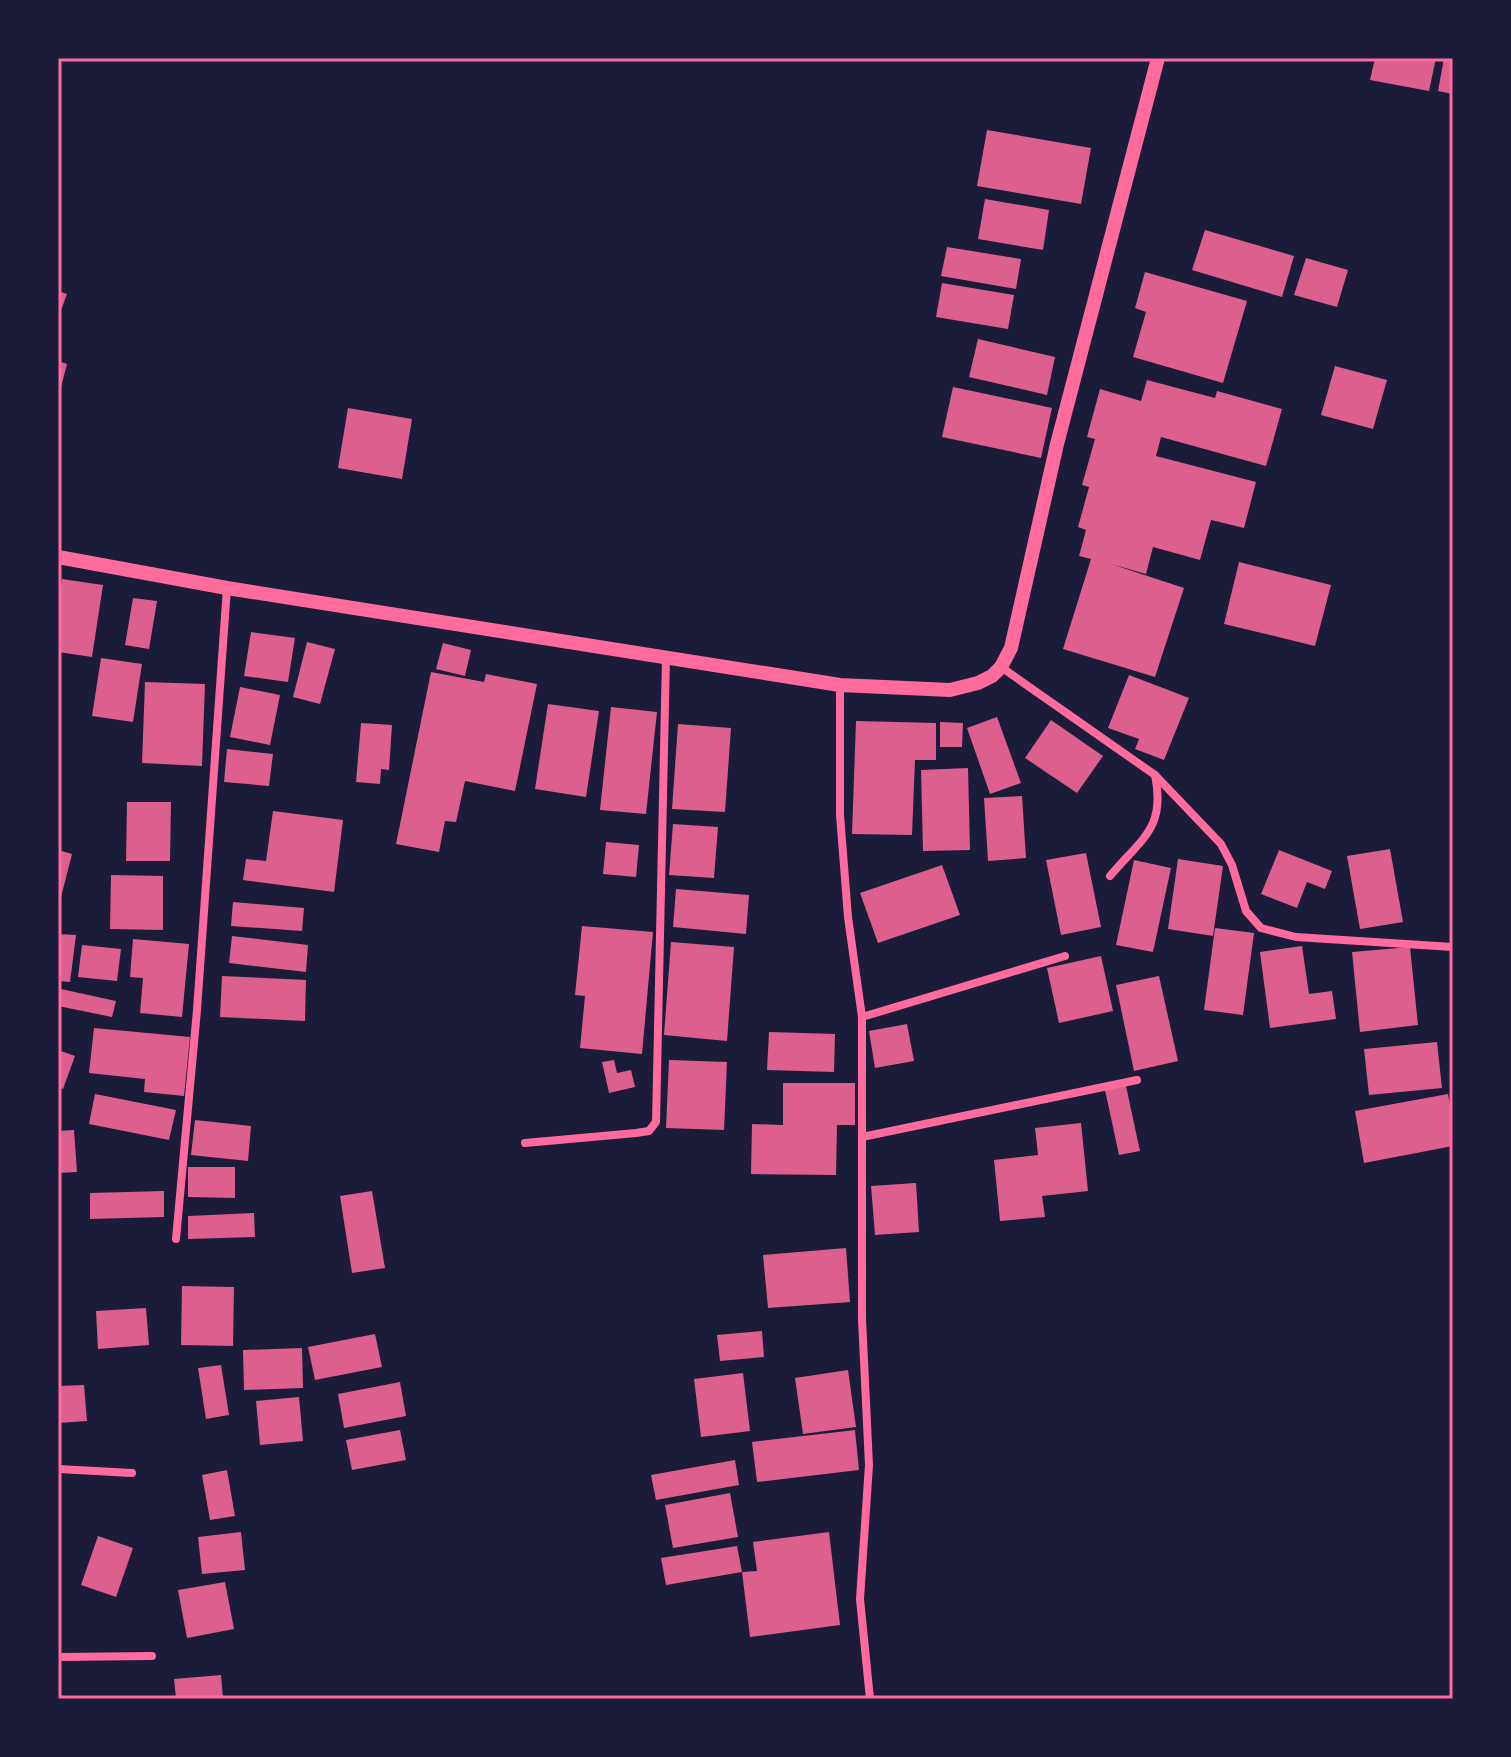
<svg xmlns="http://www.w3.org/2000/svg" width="1511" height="1757" font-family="Literata,serif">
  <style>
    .building { fill: #dd5f8e }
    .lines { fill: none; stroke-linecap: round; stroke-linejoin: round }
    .minor { stroke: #ff6b9d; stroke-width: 8 }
    .tertiary { stroke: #ff6b9d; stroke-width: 14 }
    .neatline { fill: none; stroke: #ff6b9d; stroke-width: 3 }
  </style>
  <rect width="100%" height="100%" fill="#1b1b3a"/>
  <g class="building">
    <polygon points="1375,58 1436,58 1429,91 1370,80"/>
    <polygon points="1444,58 1453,58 1453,94 1438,91"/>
    <polygon points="987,130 1091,148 1081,204 977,186"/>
    <polygon points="985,199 1049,210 1043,250 978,239"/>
    <polygon points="1205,230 1294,256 1282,297 1192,270"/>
    <polygon points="947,247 1021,259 1016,289 941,276"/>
    <polygon points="1306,258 1348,270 1337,307 1294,295"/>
    <polygon points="1145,272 1247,301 1223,383 1133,357 1146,312 1135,308"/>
    <polygon points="942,283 1014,295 1008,329 936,317"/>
    <polygon points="58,291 67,294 58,319"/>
    <polygon points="978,339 1055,357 1047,395 969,377"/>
    <polygon points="58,361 67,364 59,395 58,395"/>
    <polygon points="1335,366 1387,380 1373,429 1321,415"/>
    <polygon points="1147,380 1215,398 1217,391 1282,409 1266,466 1161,437 1156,456 1256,482 1244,528 1211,520 1200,560 1153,547 1146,574 1111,564 1184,588 1155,677 1063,649 1091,559 1079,556 1086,530 1078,527 1089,487 1082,485 1095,439 1087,437 1100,389 1141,401"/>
    <polygon points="953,387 1052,408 1041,458 942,437"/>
    <polygon points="348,408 412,419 402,479 338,468"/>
    <polygon points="1239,562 1331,585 1315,646 1224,624"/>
    <polygon points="62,579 103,585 92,657 58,652 58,606"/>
    <polygon points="133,598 157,601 149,649 125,645"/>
    <polygon points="251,632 295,638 288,682 244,676"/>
    <polygon points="307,642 335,649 320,704 293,697"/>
    <polygon points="443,643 471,650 465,676 436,669"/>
    <polygon points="101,658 142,664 133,722 92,716"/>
    <polygon points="431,672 484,682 486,674 537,684 515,791 465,781 456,822 445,821 439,852 396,844"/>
    <polygon points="1129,675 1189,698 1164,760 1135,749 1139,739 1108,728"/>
    <polygon points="145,682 205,684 202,766 142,763"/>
    <polygon points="240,687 280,695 270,745 230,737"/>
    <polygon points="548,704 599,711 586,797 535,789"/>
    <polygon points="611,707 657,712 646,814 600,810"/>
    <polygon points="997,717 1021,783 990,794 967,728"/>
    <polygon points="1051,720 1103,756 1077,793 1025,758"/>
    <polygon points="856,721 936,723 936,760 915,760 912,835 852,834"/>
    <polygon points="940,722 963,723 962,747 940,747"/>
    <polygon points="361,723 392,725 389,770 381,769 380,784 356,782"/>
    <polygon points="678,724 731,728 725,812 672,809"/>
    <polygon points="227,749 273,754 269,786 224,782"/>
    <polygon points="968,768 970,850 923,851 921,770"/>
    <polygon points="1022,796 1026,858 988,861 984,798"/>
    <polygon points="127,802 171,802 170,861 126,861"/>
    <polygon points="273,811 343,820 334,892 243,880 246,859 266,861"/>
    <polygon points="673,824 718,827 714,878 669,875"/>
    <polygon points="606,842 639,845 636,877 603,874"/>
    <polygon points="1390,849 1403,922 1360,929 1347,856"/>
    <polygon points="58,850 72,854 59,905 58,905"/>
    <polygon points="1279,850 1332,871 1325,889 1307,882 1297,908 1261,894"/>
    <polygon points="1086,853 1101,927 1061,935 1046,860"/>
    <polygon points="1178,859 1223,866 1213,936 1168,929"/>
    <polygon points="1134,860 1171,868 1153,952 1116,945"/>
    <polygon points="942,865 960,915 878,943 860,893"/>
    <polygon points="111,875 163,876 163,930 110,929"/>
    <polygon points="676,889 749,895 746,934 673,927"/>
    <polygon points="233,902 304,908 302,931 231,926"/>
    <polygon points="582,926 653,932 642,1054 580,1048 585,996 575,995"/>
    <polygon points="1215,928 1254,933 1243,1015 1204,1010"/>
    <polygon points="58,934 76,935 70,982 58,981"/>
    <polygon points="232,936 308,945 306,972 229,963"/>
    <polygon points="133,939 189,944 182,1017 140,1013 143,978 130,977"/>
    <polygon points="671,942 734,947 727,1041 664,1035"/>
    <polygon points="82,945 121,949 117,981 78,977"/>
    <polygon points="1302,946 1309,994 1332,991 1336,1019 1270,1028 1260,952"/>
    <polygon points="1410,947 1418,1025 1360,1032 1352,952"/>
    <polygon points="1101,956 1113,1011 1059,1023 1047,968"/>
    <polygon points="222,976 306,980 305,1021 220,1017"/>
    <polygon points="1159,976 1178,1061 1134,1071 1116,985"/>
    <polygon points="61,989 116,1001 112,1017 58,1006"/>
    <polygon points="907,1024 914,1061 875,1068 869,1031"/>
    <polygon points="94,1028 190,1037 184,1096 144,1092 145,1079 89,1073"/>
    <polygon points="769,1032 835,1034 834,1072 767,1070"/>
    <polygon points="1437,1042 1442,1088 1369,1095 1364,1049"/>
    <polygon points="58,1050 75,1056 63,1089 58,1087"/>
    <polygon points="614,1060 617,1073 631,1070 635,1087 609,1093 602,1062"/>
    <polygon points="669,1060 727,1062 724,1130 666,1128"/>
    <polygon points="783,1083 855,1083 855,1125 837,1125 836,1175 751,1174 752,1124 783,1125"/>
    <polygon points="1126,1086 1140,1151 1119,1155 1105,1090"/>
    <polygon points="95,1094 176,1110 169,1140 89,1124"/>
    <polygon points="1448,1094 1453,1121 1453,1146 1364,1163 1355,1111"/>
    <polygon points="195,1120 251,1126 248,1161 191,1155"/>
    <polygon points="1081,1123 1088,1191 1042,1196 1045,1217 1000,1221 994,1160 1038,1155 1035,1128"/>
    <polygon points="74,1130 77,1172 58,1173 58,1131"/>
    <polygon points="188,1167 235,1167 235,1198 188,1197"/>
    <polygon points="916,1183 919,1232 875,1235 871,1186"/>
    <polygon points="164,1191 164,1217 90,1219 90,1193"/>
    <polygon points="372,1191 385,1268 352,1273 340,1196"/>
    <polygon points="254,1213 255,1237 188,1239 188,1216"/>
    <polygon points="846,1248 850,1302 768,1308 763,1255"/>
    <polygon points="182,1286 234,1287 233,1346 181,1345"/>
    <polygon points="146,1308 149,1345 98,1349 96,1311"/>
    <polygon points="762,1331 764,1357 720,1361 717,1335"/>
    <polygon points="375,1334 382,1367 315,1380 308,1347"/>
    <polygon points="302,1348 303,1388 244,1390 243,1350"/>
    <polygon points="221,1365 229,1415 206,1419 198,1368"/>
    <polygon points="848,1370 856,1427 803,1434 795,1378"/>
    <polygon points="743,1373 750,1431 701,1437 694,1379"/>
    <polygon points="400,1382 406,1416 344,1428 338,1394"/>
    <polygon points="84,1385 87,1421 58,1423 58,1386"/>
    <polygon points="299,1397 303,1441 260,1445 256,1401"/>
    <polygon points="400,1430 406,1460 352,1470 346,1440"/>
    <polygon points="855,1430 859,1470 757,1482 752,1442"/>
    <polygon points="735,1460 739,1485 656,1500 651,1475"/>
    <polygon points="227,1470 235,1516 210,1520 202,1475"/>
    <polygon points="730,1493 738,1537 673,1548 665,1505"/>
    <polygon points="241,1532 245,1570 202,1574 198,1537"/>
    <polygon points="829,1532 840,1625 750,1637 742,1572 666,1585 661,1558 737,1546 742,1572 757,1571 753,1542"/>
    <polygon points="98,1536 133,1548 116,1597 81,1585"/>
    <polygon points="225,1582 234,1629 187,1638 178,1590"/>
    <polygon points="221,1675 223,1699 176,1699 174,1679"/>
  </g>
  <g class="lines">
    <g class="minor">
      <path d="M 1001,667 L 1155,775 C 1166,828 1142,838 1110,876"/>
      <polyline points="840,685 840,815 848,917 862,1017 862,1319 869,1465 860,1599 870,1699"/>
      <polyline points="1155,775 1221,844 1232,865 1246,911 1261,928 1296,937 1453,947"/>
      <polyline points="862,1017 1065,956"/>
      <polyline points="862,1137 1137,1080"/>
      <polyline points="525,1143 636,1133 649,1131 656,1122 666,657"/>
      <polyline points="176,1239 197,1010 227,588"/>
      <polyline points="58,1469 132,1473"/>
      <polyline points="58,1657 152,1656"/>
    </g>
    <polyline class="tertiary" points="58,557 227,588 840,685 950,690 978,683 992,676 1001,667 1011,648 1057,444 1158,58"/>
  </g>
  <rect width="1511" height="1757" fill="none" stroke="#1b1b3a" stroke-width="120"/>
  <rect x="60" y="60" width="1391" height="1637" class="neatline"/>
</svg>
